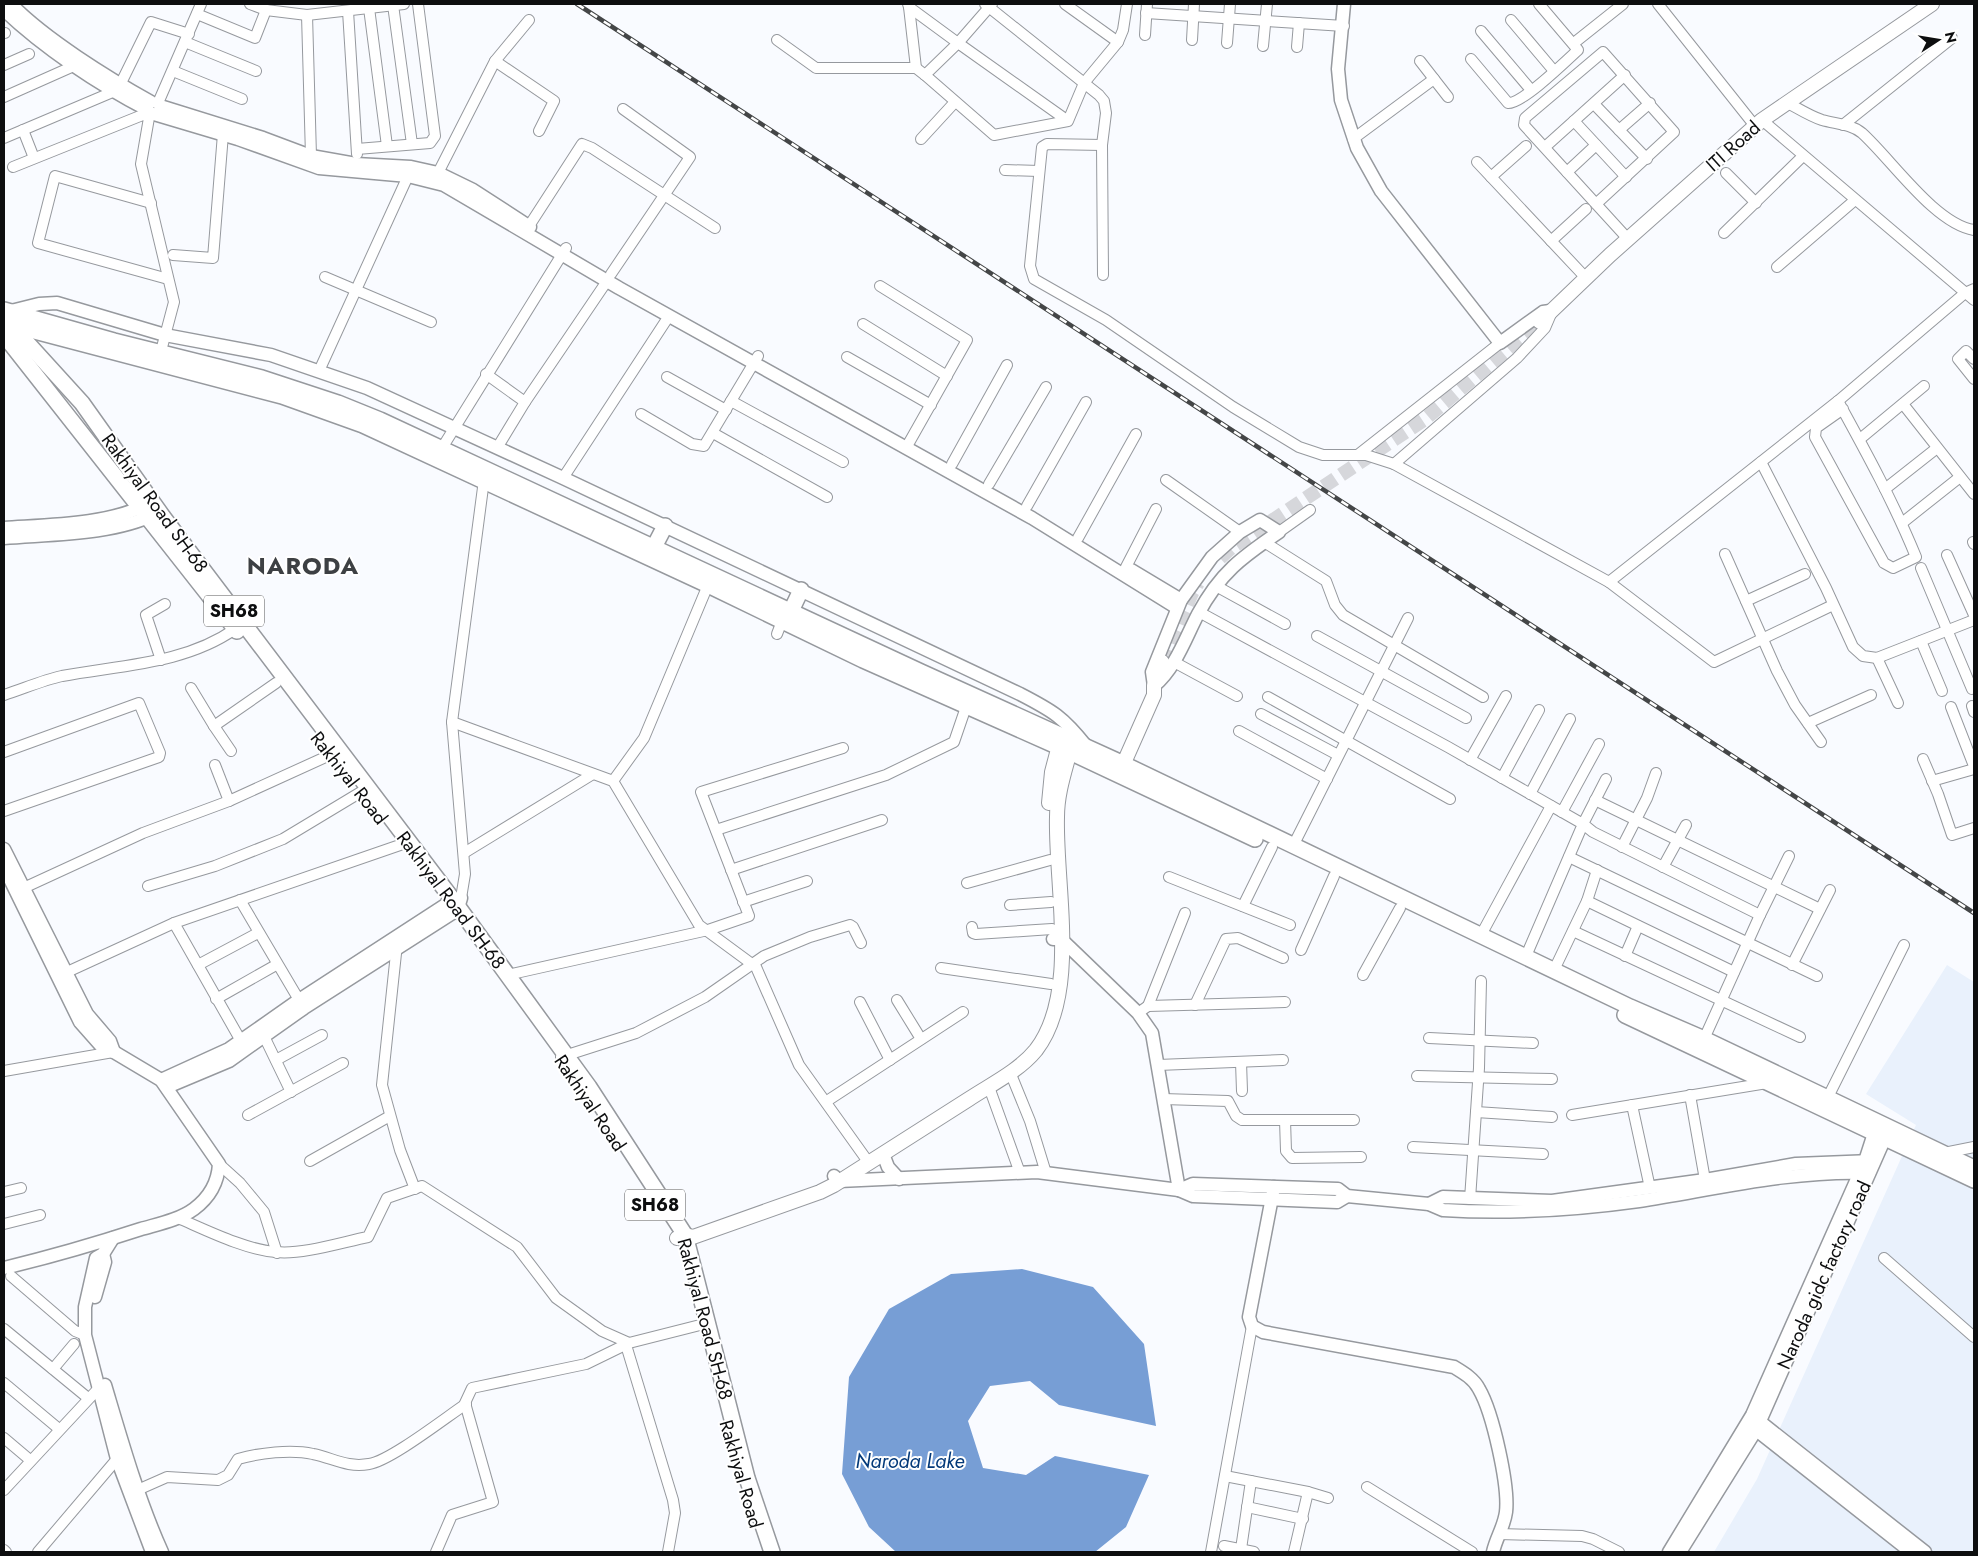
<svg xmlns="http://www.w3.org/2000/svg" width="1978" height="1556" font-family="Jost,sans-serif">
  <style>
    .built { fill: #e9f1fc }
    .water { fill: #779ed5 }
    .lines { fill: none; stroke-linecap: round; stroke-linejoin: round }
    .secondary-tunnel { stroke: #d6d7db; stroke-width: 14; stroke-dasharray: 14 7; stroke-linecap: butt }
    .minor-casing { stroke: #96999e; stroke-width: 12 }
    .tertiary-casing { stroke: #96999e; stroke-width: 15 }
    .secondary-casing { stroke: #96999e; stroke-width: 16 }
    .primary-casing { stroke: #96999e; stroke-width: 18 }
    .minor { stroke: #fff; stroke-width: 10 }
    .tertiary { stroke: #fff; stroke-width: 12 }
    .secondary { stroke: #fff; stroke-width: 14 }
    .primary { stroke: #fff; stroke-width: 15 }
    .rail-casing { stroke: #444647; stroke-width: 4.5 }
    .rail { stroke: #fff; stroke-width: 2.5; stroke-dasharray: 8; stroke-linecap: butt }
    .labels { text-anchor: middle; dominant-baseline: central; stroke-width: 4; stroke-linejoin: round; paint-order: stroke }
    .shield { fill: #fff; stroke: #565657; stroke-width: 1 }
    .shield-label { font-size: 18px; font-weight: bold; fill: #0d0e0f }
    .street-label { font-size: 19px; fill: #0d0e0f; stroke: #fff }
    .water-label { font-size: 20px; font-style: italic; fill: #033979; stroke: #fff }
    .district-label { font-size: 24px; font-weight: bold; letter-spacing: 1px; fill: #3d4043; stroke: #fff }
  </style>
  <rect width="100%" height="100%" fill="#f9fbff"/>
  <polygon class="built" points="1947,965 1974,982 1974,1552 1714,1552 1757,1479 1916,1125 1866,1094"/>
  <polygon class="water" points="1022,1269 1093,1287 1144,1344 1156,1426 1059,1405 1030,1381 990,1386 968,1421 983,1468 1026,1475 1055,1456 1149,1475 1126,1527 1095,1552 896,1552 869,1527 842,1474 849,1377 889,1309 951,1274"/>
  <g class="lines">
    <g class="secondary-tunnel">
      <polyline points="1220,558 1231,548 1425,419 1540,322"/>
      <polyline points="1162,662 1192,593 1198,583"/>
    </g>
    <g class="minor-casing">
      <g id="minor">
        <polyline points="908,4 909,7 958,43 992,4"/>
        <polyline points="985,4 1099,95 1104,101 1106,113 1102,145 1103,275"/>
        <polyline points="1065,4 1118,42 1084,83 1068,121 958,43 925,75 994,135 1068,121"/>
        <polyline points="1658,4 1755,126"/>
        <polyline points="393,5 412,144"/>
        <polyline points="909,7 916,68"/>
        <polyline points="369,8 387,146"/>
        <polyline points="266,10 307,15"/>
        <polyline points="348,11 357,154"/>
        <polyline points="1146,13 1344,26"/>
        <polyline points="197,14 255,38 266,10 250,4"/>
        <polyline points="1511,20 1554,71"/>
        <polyline points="1481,31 1531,90"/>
        <polyline points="4,33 5,33"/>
        <polyline points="1145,35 1147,4"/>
        <polyline points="777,40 816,68 916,68 925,75"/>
        <polyline points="1192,40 1194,4"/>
        <polyline points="185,42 256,71"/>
        <polyline points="1118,42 1123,30 1127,4"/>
        <polyline points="1227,43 1230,4"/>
        <polyline points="1574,43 1623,4"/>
        <polyline points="1263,46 1267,4"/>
        <polyline points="1297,47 1299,23"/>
        <path d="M 1471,59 L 1508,103 C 1522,104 1566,61 1578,50 L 1539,4"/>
        <polyline points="495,61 529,20"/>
        <polyline points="1420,61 1448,97"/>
        <polyline points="4,65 29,54"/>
        <polyline points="173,71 242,99"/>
        <polyline points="121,83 151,22 189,34"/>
        <polyline points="4,97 76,65"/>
        <polyline points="158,103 201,4"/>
        <path d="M 1788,103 C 1799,109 1810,116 1822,120 C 1836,124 1851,124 1862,133 C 1891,159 1935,224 1974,230"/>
        <polyline points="1594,104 1647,159"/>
        <polyline points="1762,120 1974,300"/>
        <polyline points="1574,121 1626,177"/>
        <polyline points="1843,125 1952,38"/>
        <polyline points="23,130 34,158"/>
        <polyline points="1619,130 1650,103"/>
        <polyline points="4,138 115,91"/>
        <polyline points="921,139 955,102"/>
        <polyline points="1353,139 1434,79"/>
        <polyline points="1102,145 1047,144 1042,147 1030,266 1034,279 1106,320 1233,407 1299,447 1323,455 1366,455 1394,464 1609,582 1838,401 1965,293 1974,289"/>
        <polyline points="1545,147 1625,75"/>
        <polyline points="357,149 430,143 435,136 418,4"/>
        <polyline points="311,156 307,15 404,4"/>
        <polyline points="1477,162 1586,278"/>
        <polyline points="13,167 150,112 141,164 174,302 161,351"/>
        <polyline points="1005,170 1039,171"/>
        <polyline points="1567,172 1596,145"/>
        <polyline points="438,173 495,61 554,101 539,131"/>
        <polyline points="1726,173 1756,203"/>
        <polyline points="1491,177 1526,146"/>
        <polyline points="151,203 55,176 38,243 168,279"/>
        <polyline points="1596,204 1674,132 1603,52 1525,118 1524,125 1628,239"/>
        <polyline points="529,226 582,144 592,148 715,228"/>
        <polyline points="1724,233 1803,156"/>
        <polyline points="1551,241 1586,209"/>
        <polyline points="173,255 213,258 223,134"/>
        <polyline points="1777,267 1855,200"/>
        <polyline points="611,274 690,157 623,109"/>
        <polyline points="325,277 431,322"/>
        <polyline points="880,286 967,340 906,448"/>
        <polyline points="863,324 947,376"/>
        <polyline points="847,357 931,405"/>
        <polyline points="1974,359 1966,351 1958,359 1974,379"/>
        <polyline points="319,371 408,176"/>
        <polyline points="486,374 525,402 607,281"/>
        <polyline points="667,377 726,410"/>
        <polyline points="731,401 843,462"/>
        <path d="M 1838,401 C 1866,452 1894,503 1916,557 L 1893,568 L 1884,563 L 1815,437 L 1816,428 L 1843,409"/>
        <polyline points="1903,404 1974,494"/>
        <polyline points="641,414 692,444 704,446 758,356"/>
        <polyline points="713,433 827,497"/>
        <polyline points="1860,439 1924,386"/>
        <polyline points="442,448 566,248"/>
        <polyline points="497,448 525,402"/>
        <polyline points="1359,454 1500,343"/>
        <polyline points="1761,462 1826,588 1853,647 1863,656 1877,658 1974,620"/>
        <polyline points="952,464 1007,365"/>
        <polyline points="1394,464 1517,358 1545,328 1551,314"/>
        <polyline points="563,478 669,316"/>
        <polyline points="1166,480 1240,532"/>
        <polyline points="989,484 1046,387"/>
        <polyline points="1885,489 1937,448"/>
        <polyline points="1027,506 1086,402"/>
        <polyline points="1902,523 1960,477"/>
        <polyline points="1279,532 1310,510"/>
        <polyline points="1078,538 1136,434"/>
        <polyline points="1264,542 1326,581 1335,605 1343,615 1483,697"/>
        <polyline points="1973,542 1974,544"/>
        <polyline points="1725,554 1777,671 1795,705 1821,742"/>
        <polyline points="1947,555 1974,615"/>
        <polyline points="1126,567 1156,509"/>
        <polyline points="1921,568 1972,689"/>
        <polyline points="1609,582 1714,662 1833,605"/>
        <polyline points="1216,586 1285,624"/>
        <polyline points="1746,601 1805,574"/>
        <polyline points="1199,612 1448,747 1583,824 1526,956"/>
        <polyline points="777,634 782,621"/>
        <polyline points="1317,636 1466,718"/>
        <polyline points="1921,641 1942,691"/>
        <polyline points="1877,658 1898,703"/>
        <polyline points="161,660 146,615 165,604"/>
        <polyline points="1174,662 1237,696"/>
        <polyline points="191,688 214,726"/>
        <path d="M 4,695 C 23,689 43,680 62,676 C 121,665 185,664 235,629"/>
        <polyline points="1268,697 1450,799"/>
        <polyline points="1972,706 1974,712"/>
        <polyline points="1951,707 1974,766"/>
        <polyline points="1261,714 1338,755"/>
        <polyline points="452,722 613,781 699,925 756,967 799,1065 869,1163"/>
        <polyline points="1808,723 1871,695"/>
        <polyline points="1239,731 1327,779"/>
        <polyline points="231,751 214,726 276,683"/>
        <polyline points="4,752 139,703 160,753 159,757 4,811"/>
        <polyline points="1923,759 1938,794 1952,835 1974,828"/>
        <polyline points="1470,760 1506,696"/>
        <polyline points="215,765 229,801"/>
        <polyline points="1502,778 1539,710"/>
        <polyline points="1606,779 1583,824 1593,832 1760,915 1704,1039"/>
        <polyline points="613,781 644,738 708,585"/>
        <polyline points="1932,781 1974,769"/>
        <polyline points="1530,794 1570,719"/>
        <polyline points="1595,800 1820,909"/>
        <polyline points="1562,812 1599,744"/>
        <polyline points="716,830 886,775 954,742 966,707"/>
        <polyline points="1293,846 1408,618"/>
        <polyline points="1622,847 1647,798 1656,773"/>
        <polyline points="464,853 593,774"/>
        <polyline points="1569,857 1817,976"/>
        <polyline points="1663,867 1686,825"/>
        <polyline points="731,870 882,820"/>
        <polyline points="1169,877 1290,925"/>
        <polyline points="967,883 1050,860"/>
        <polyline points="148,886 215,866 283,839 361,792"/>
        <polyline points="17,891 143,833 229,801 330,755"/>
        <polyline points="461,898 465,874 452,722 484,480"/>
        <polyline points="240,900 302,1005"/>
        <polyline points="1587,901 1734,972"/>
        <polyline points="743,902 807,881"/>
        <polyline points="1010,905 1051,902"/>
        <polyline points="1243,906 1272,847"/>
        <polyline points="1760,915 1789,856"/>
        <polyline points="174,923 241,1041"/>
        <polyline points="972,927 973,933 976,934 1052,929"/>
        <polyline points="1573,931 1800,1037"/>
        <polyline points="1481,935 1551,806"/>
        <polyline points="397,944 382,1085 400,1150 415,1189"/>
        <polyline points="1301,950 1334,876"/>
        <polyline points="1625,956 1638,926"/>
        <polyline points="198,965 258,933"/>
        <polyline points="1792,965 1830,890"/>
        <polyline points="941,968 1051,984"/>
        <polyline points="1554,970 1587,901 1597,870"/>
        <polyline points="65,973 174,923 400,845"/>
        <polyline points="507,975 708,930 749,916 701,792 843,748"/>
        <polyline points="1363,975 1400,908"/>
        <polyline points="216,999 276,965"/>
        <polyline points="897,1000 921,1039"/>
        <polyline points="860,1002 890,1060"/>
        <polyline points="1195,1005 1226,939 1238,938 1283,958"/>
        <polyline points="1148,1006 1185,913"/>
        <polyline points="1138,1013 1148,1006 1285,1002"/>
        <polyline points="261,1030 291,1092"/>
        <polyline points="1429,1038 1533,1043"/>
        <polyline points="561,1057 636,1033 705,997 764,956 810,937 850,925 853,927 861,943"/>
        <polyline points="276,1060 322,1035"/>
        <polyline points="1241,1062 1242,1091"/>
        <polyline points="1158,1065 1283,1060"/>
        <polyline points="4,1071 113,1052"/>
        <polyline points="1010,1072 1030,1121 1046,1173"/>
        <polyline points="1417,1076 1552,1079"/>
        <polyline points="989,1087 1020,1173"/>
        <polyline points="1690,1095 1705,1180"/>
        <polyline points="1163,1099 1228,1101 1236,1116 1242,1120 1354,1120"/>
        <polyline points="1827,1099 1904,945"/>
        <polyline points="827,1101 963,1012"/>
        <polyline points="1632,1105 1650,1188"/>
        <polyline points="1476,1112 1552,1117"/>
        <polyline points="248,1115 343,1063"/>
        <polyline points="1572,1115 1767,1083"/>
        <polyline points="1285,1120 1286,1151 1292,1158 1361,1157"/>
        <polyline points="1413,1147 1543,1154"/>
        <polyline points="1944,1153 1974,1147"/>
        <polyline points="310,1161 390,1116"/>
        <polyline points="219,1164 240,1183 264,1212 277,1253"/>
        <polyline points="4,1192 21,1188"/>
        <polyline points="1470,1199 1479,1068 1481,981"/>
        <path d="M 178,1218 C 206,1230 246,1250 276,1252 C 302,1255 343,1242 368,1237 L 387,1198 L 422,1186 L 517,1247 L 556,1298 L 602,1331 L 629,1343"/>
        <polyline points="4,1224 40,1215"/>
        <polyline points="1884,1258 1974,1337"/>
        <polyline points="11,1276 75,1331 85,1335"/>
        <polyline points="4,1329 88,1398"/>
        <polyline points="626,1345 673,1500 675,1513 668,1552"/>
        <polyline points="53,1369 74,1344"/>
        <polyline points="4,1383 59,1429"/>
        <polyline points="4,1438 30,1460"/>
        <polyline points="1225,1476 1308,1492 1328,1498"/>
        <polyline points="1367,1487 1472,1552"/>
        <polyline points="4,1490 98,1389"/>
        <path d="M 133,1492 L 167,1477 L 218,1480 L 228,1475 L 238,1459 C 259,1453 291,1449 313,1454 C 333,1458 347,1468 369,1464 C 390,1461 445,1418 466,1404"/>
        <polyline points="1247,1507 1303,1519"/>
        <polyline points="1499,1534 1582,1536 1593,1539 1619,1552"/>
        <polyline points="1224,1546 1254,1552"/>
        <polyline points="1241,1549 1251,1481"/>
        <polyline points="4,1550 6,1552"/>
        <polyline points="38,1552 117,1459"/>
        <polyline points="436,1552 452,1515 493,1502 465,1403 472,1388 586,1364 629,1343 708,1323"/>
        <polyline points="1211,1552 1252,1326"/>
        <polyline points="1294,1552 1308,1492"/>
      </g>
    </g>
    <g class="tertiary-casing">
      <g id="tertiary">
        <path d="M 11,4 C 45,39 108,78 151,102"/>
        <polyline points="1344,4 1338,69 1341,100 1357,148 1381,191 1500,343 1543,312 1550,311"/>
        <path d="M 4,10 C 44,48 98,84 148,110"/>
        <polyline points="160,106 263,138 311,156 356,164 411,167 438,173 473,190 530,227"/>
        <polyline points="154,114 238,139 319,168 408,176 444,185 619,288 1032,518 1177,608"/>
        <path d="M 7,312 L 39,304 L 57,303 L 165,335 L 271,355 L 367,388 L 563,478 L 1020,694 C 1053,711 1063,717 1086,746"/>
        <path d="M 1260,520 L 1279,532 C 1242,557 1220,573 1198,614 C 1185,639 1176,667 1154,686 L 1152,672 L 1181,600 L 1212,557 L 1240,532 Z"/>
        <path d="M 4,528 C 48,525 108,525 148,504"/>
        <path d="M 4,538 C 50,534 113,535 155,514"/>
        <polyline points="1131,570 1181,600"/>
        <polyline points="4,849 87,1014 110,1041 114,1052"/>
        <path d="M 4,867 L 80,1022 L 103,1048 L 114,1052 L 161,1080 L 219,1164 C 218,1183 210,1197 194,1209 C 179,1220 158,1224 141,1229 C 95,1244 50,1257 4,1268"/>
        <polyline points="1053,939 1061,939 1138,1013 1152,1033 1179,1190"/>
        <polyline points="161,1080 229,1049 299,1000 453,900 461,898 458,908 451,914 304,1008 229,1061 167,1087"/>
        <polyline points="883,1154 888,1167 899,1179"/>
        <polyline points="834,1176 839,1181 1037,1172 1179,1190 1193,1196 1337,1202 1347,1196"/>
        <path d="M 1274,1187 L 1249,1317 L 1252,1326 L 1263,1332 L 1454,1367 C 1464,1373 1474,1379 1479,1389 C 1493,1413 1509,1486 1506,1512 C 1504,1527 1496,1538 1493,1552"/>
        <path d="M 1179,1190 L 1193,1184 L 1338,1189 L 1347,1196 L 1429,1204 L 1443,1210 C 1509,1214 1574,1210 1639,1201 C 1716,1189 1791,1170 1869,1173"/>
        <polyline points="1429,1204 1443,1197 1552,1201 1705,1180 1796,1164 1872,1161"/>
        <polyline points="113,1238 103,1254 96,1258 85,1307 85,1335 117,1459 152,1552"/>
        <polyline points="95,1297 105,1262 103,1254"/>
        <path d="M 105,1385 C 122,1442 138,1499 162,1552"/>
        <polyline points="1754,1417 1925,1552"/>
        <polyline points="1750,1425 1911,1552"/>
        <polyline points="1669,1552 1752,1415 1865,1161 1877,1124"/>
        <polyline points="1680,1552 1756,1430 1888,1131"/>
      </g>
    </g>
    <g class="secondary-casing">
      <g id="secondary">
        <polyline points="1540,322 1610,255 1762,120 1932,4"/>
        <polyline points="1119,774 1154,695 1154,686 1162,662"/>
        <polyline points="1049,803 1052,772 1061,738"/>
        <path d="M 677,1238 L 685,1235 L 693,1237 L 820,1192 L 834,1185 C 879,1156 924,1128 969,1099 C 990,1085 1019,1071 1036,1050 C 1080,993 1055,885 1057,817 C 1057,791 1066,768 1072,743"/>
      </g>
    </g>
    <g class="primary-casing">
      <g id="primary">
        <polyline points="4,310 114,341 262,378 338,403 380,420 921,672 1115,760 1630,1007 1704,1039 1974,1168"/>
        <polyline points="4,323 282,396 363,425 708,585 863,660 1070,752 1255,839"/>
        <polyline points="11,325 82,403 163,517 453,900 589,1087 685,1235 747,1478 772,1552"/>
        <polyline points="4,335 237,631"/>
        <polyline points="654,547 665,526"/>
        <polyline points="791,611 801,590"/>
        <polyline points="1625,1015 1974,1180"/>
      </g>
    </g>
    <use href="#minor" class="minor"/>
    <use href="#tertiary" class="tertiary"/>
    <use href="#secondary" class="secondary"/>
    <use href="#primary" class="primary"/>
    <g class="rail-casing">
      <polyline id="rail" points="577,4 1974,913"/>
    </g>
    <use href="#rail" class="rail"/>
  </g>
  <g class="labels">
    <g class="shield">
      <rect x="204" y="595.5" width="60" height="31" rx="4"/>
      <rect x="625" y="1189.5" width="60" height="31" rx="4"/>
    </g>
    <g class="shield-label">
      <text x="234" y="611">SH68</text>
      <text x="655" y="1205">SH68</text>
    </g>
    <g class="street-label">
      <text transform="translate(1733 146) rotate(-42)">ITI Road</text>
      <text transform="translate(155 503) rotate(54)">Rakhiyal Road SH-68</text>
      <text transform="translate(349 778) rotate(52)">Rakhiyal Road</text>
      <text transform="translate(451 900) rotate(53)">Rakhiyal Road SH-68</text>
      <text transform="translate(590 1103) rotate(56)">Rakhiyal Road</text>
      <text transform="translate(1824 1275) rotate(-66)">Naroda gidc factory road</text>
      <text transform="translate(705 1319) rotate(75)">Rakhiyal Road SH-68</text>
      <text transform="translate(741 1474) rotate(74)">Rakhiyal Road</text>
    </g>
    <g class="water-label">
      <text x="910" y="1461">Naroda Lake</text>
    </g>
    <g class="district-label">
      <text x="303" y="565">NARODA</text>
    </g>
  </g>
  <rect width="1978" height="1556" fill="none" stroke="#0d0e0f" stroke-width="10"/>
  <g transform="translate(1938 40) rotate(78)" stroke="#ffffff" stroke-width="4" paint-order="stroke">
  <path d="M0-4L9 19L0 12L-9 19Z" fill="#0d0e0f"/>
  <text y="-8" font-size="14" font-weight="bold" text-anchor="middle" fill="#0d0e0f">N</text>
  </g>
</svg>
